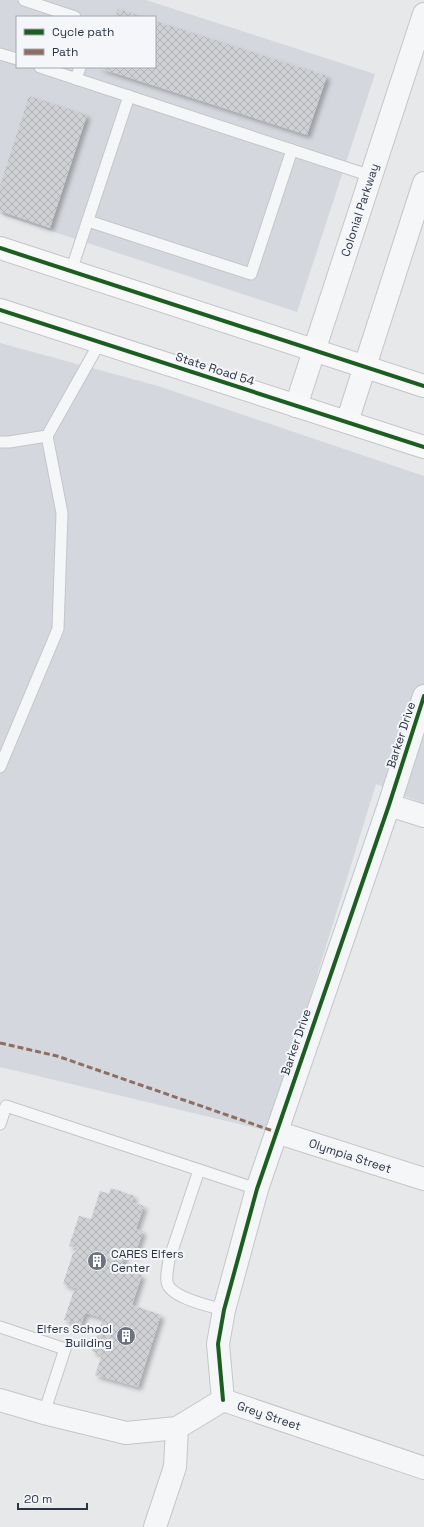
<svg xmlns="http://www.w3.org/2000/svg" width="424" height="1527" font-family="'Space Grotesk',sans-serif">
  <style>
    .built { fill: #d4d7dd; fill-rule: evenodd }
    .building { fill: url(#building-cross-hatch); filter: url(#shadow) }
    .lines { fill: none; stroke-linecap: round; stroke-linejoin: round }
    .lane-casing { stroke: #c4c6c8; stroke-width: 13 }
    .street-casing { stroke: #c4c6c8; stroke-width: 24 }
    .primary-casing { stroke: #c2c5c8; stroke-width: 24 }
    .lane { stroke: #f5f6f7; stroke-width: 11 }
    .street { stroke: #f5f6f7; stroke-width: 22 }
    .primary { stroke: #f8f8f8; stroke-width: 22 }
    .quiet { stroke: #8d6e63; stroke-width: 3; stroke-dasharray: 6 3; stroke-linecap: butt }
    .cycleway-casing { stroke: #f4f6f9; stroke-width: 6 }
    .cycleway { stroke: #1b5e20; stroke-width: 4 }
    .labels { text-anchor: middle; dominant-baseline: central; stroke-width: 4; stroke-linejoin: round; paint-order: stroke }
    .street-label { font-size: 12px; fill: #2b3445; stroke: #f4f6f9 }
    .poi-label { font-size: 12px; fill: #2b3445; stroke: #f4f6f9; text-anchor: start }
  </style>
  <defs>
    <pattern id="building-cross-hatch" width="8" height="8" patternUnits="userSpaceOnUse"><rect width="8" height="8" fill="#ced0d3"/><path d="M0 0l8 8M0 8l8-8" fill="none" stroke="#b1b3b6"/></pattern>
    <filter id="shadow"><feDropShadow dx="3.5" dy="3.5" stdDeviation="2" flood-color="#0004"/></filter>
  </defs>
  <rect width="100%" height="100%" fill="#e6e8ea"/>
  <g class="built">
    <path d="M 0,0 L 146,0 L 375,74 L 297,312 L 0,214 ZM 17,17 L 155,17 L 155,67 L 17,67 Z"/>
    <polygon points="0,343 158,386 424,476 424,804 376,784 269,1131 0,1067"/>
  </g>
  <g class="building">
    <polygon points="118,9 143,17 115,17"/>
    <polygon points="155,21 327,76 307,135 99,68 99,67 155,67"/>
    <polygon points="29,96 87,115 50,228 0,211 0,186"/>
    <polygon points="111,1188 134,1196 132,1202 144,1206 136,1229 143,1231 135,1255 126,1252 121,1268 142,1275 132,1305 161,1315 138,1387 95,1375 102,1355 92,1351 103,1318 85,1313 81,1325 64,1320 74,1290 78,1292 79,1289 63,1284 73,1253 76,1252 77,1248 69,1246 79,1216 91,1219 100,1191 109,1194"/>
  </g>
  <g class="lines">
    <g class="lane-casing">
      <g id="lane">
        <polyline points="24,0 75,17"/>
        <polyline points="0,54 17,59"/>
        <polyline points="40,67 371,176"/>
        <polyline points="76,79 80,67"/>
        <polyline points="88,221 251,274 292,150"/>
        <polyline points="71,271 129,96"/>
        <polyline points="0,442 9,442 47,436 100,342"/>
        <polyline points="0,767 58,629 62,513 47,436"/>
        <polyline points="0,1124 6,1106 257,1189"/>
        <path d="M 199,1170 L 169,1260 C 168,1267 166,1275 167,1282 C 170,1298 210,1306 224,1310"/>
        <polyline points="0,1327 65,1349 44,1413"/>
      </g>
    </g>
    <g class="street-casing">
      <g id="street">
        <polyline points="296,406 424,14"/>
        <polyline points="347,422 424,183"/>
        <polyline points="389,805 424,816"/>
        <polyline points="276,1132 424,1179"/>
        <polyline points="0,1400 44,1413 126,1433 177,1428 223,1400 424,1468"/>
        <polyline points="223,1400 218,1344 224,1310 257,1189 389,805 424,696"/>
        <polyline points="155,1527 175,1467 177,1428"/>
      </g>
    </g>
    <g class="primary-casing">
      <g id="primary">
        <polyline points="0,248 424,386"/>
        <polyline points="0,310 424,447"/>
      </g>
    </g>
    <use href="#lane" class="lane"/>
    <use href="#street" class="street"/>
    <use href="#primary" class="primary"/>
    <polyline class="quiet" points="0,1043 57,1056 276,1132"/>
    <g class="cycleway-casing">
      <g id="cycleway">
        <polyline points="0,248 424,386"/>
        <polyline points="0,310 424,447"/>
        <polyline points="223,1400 218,1344 224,1310 257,1189 389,805 424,696"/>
      </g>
    </g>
    <use href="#cycleway" class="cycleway"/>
  </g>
  <defs>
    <g id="building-disc" transform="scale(1)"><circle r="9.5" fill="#6c737f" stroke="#f4f6f9"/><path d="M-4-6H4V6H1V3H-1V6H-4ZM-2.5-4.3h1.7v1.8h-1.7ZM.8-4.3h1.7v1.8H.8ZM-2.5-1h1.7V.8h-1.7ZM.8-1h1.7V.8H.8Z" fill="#fff"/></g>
  </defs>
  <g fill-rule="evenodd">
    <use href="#building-disc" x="97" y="1261"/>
    <use href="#building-disc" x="126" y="1336"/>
  </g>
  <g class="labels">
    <g class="street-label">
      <text transform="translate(360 210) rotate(-72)">Colonial Parkway</text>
      <text transform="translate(215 369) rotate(18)">State Road 54</text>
      <text transform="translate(401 735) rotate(-72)">Barker Drive</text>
      <text transform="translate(296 1042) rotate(-71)">Barker Drive</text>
      <text transform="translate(350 1156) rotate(18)">Olympia Street</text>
      <text transform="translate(269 1416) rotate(19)">Grey Street</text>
    </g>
    <g class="poi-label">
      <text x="111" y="1254">CARES Elfers<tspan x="111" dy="14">Center</tspan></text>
      <text x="112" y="1329" text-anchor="end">Elfers School<tspan x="112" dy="14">Building</tspan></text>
    </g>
  </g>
  <rect x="16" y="16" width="140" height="52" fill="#f4f6f9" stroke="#a4a8b1"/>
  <rect x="24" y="29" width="20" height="6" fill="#1b5e20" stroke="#a4a8b1"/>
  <text x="52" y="36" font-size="12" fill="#2b3445">Cycle path</text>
  <rect x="24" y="49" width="20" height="6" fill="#8d6e63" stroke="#a4a8b1"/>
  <text x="52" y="56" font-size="12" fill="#2b3445">Path</text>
  <path d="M18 1503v6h69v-6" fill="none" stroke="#2b3445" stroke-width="2"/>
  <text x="24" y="1503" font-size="12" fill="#2b3445" stroke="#f4f6f9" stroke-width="3" paint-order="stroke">20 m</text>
</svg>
